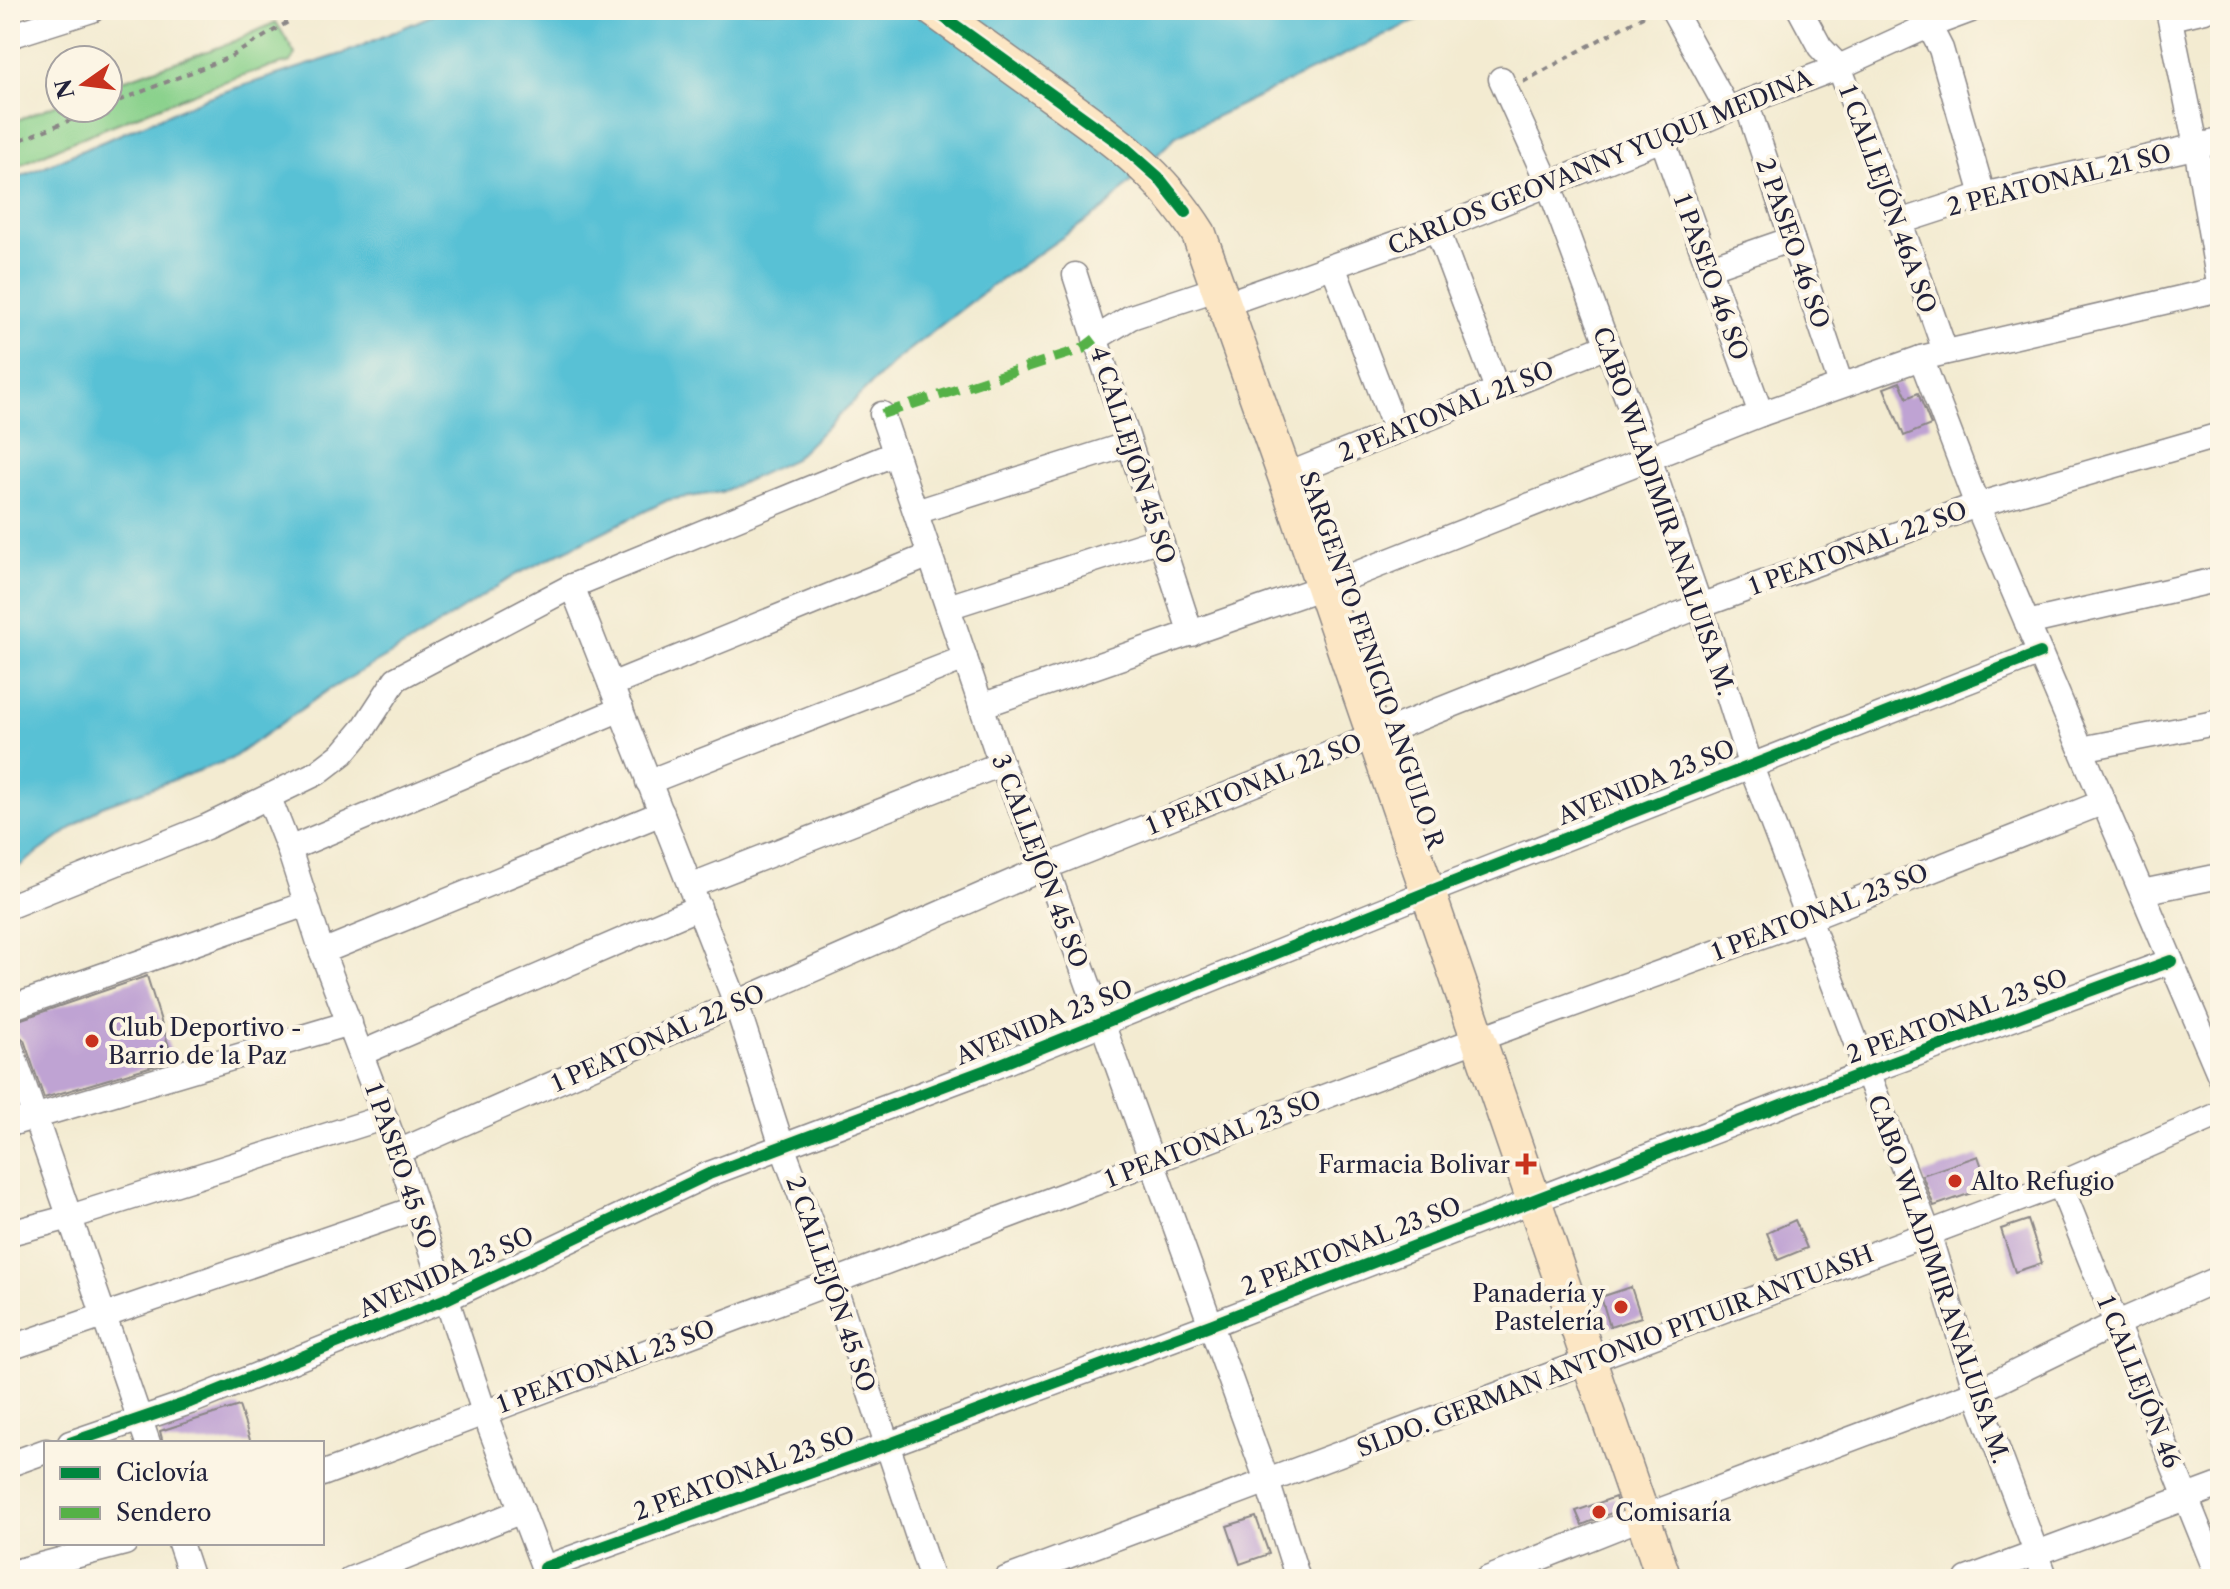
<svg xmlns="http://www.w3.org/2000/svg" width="2230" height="1589" font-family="'Libre Caslon Text',serif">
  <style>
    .green { fill: #8bd28d; stroke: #567a64; stroke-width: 2 }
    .water { fill: #58c1d5; stroke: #3d7288; stroke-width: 2 }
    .building { fill: #bfa3d3 }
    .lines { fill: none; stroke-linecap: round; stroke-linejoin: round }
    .street-casing { stroke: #8a8686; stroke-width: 27 }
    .secondary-casing { stroke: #8a8686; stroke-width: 37 }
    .path { stroke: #8a8686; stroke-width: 4; stroke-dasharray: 6 6; stroke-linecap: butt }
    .street { stroke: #fff; stroke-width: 24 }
    .secondary { stroke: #fce6c4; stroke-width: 34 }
    .quiet { stroke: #55b146; stroke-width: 10; stroke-dasharray: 20 10; stroke-linecap: butt }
    .cycleway-casing { stroke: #fcf5e5; stroke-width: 17 }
    .cycleway { stroke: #00873e; stroke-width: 12 }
    .poi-dot { fill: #c8321e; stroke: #fcf5e5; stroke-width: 3 }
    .labels { text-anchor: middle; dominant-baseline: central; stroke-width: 8; stroke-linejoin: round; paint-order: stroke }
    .street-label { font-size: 24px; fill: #22223b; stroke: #fcf5e5 }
    .poi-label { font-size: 24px; fill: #22223b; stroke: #fcf5e5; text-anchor: start }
  </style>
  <rect width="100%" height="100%" fill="#fcf5e5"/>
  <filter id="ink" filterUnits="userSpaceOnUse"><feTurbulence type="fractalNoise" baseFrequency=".0125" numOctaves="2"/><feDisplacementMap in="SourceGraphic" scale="16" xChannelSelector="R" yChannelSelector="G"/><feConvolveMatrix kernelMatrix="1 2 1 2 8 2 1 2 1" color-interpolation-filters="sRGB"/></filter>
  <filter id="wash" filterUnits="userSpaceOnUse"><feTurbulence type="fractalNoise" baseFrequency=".006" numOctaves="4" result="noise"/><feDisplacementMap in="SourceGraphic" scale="32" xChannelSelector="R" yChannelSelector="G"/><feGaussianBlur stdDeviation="1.8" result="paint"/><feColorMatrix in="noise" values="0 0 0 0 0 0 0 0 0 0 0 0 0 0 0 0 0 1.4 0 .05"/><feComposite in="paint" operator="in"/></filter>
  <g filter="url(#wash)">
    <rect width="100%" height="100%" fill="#f3ebd1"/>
    <path class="green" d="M 276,22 L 295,54 L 291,62 C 241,73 194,93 146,112 C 100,130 54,148 10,170 L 10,123 L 60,103 L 60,108 L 108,108 L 108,85 L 228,44 Z"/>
    <polygon class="water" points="444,10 1437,10 1176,136 1105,208 993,285 897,359 794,459 722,492 668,500 515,575 405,646 327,691 231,759 102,806 14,870 10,869 10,181 208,97 345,53"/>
    <g id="blocks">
      <g class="building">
        <polygon points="1900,382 1907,398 1918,393 1931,425 1904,436 1884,388"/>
        <polygon points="147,976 173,1060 44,1098 24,1040 13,1030 10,1023"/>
        <polygon points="1978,1156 1989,1187 1934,1206 1922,1175"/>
        <polygon points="1795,1220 1807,1248 1778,1260 1767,1233"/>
        <polygon points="2028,1220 2042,1263 2015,1272 2001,1229"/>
        <polygon points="1631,1287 1641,1317 1610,1327 1601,1297"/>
        <polygon points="239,1406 251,1443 163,1443 160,1431"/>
        <polygon points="1615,1497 1619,1510 1582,1525 1576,1511"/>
        <polygon points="1256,1517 1269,1554 1240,1564 1227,1526"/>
      </g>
    </g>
  </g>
  <g filter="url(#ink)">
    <use href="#blocks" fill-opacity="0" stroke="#8a8686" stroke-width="2"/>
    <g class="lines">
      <g class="street-casing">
        <g id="street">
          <polyline points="1673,10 1728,110"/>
          <polyline points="1800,10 1820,47 1839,67 1900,222 1945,351"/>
          <polyline points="1921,10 1941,49 1983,195"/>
          <polyline points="2168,10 2196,146 2220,290"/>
          <polyline points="2171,18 2205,10"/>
          <polyline points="10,36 92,10"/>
          <polyline points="1501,79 1548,183 1649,458 1700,606 1750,764 1928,1232 1976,1392 2046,1579"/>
          <polyline points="1746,102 1841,385"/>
          <polyline points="1662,139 1761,414"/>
          <polyline points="1900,222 1983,195 2220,141"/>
          <polyline points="1437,229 1497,389"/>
          <polyline points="1333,266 1396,431"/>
          <polyline points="1708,268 1792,239"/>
          <polyline points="1075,275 1191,634"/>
          <polyline points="1225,304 1437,229 1662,139 1746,102 1839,67 1928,26 1971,10"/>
          <polyline points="1095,339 1131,317 1219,288"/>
          <polyline points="1921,358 1977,505 2220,1076"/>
          <polyline points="882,414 1001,764 1046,867 1267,1481 1298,1579"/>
          <polyline points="1285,476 1607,346"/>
          <polyline points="916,512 1129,444"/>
          <polyline points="572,586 736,1003 782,1146 833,1282 932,1579"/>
          <polyline points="948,607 1160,539"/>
          <polyline points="2027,623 2220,579"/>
          <polyline points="611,685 930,555"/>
          <polyline points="981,706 1323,587 1761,414 1921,358 2220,289"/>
          <polyline points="2081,749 2220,722"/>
          <polyline points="648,782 965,658"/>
          <polyline points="269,798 289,849 322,952 398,1152 484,1412 548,1579"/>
          <polyline points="289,849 621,709"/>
          <polyline points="690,886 1001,764"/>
          <polyline points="2142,892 2220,876"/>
          <polyline points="10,906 206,827 317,773 343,753 364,728 396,679 572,586 896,453"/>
          <polyline points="322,952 662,813"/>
          <polyline points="10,1008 306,904"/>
          <polyline points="10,1045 148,1443"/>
          <polyline points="362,1053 699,907"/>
          <polyline points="10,1124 350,1023"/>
          <polyline points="398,1152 1046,867 1700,606 1977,505 2220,435"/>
          <polyline points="2060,1184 2219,1579"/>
          <polyline points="10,1233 70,1217 385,1117"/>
          <polyline points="10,1348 417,1208"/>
          <polyline points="70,1443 190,1402 446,1299 709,1174 986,1070 1428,892 2040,653"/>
          <polyline points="10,1464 46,1451"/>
          <polyline points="322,1474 1478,1039 1808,919 2104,802"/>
          <polyline points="180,1543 192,1579"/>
          <polyline points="544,1568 887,1445 1210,1325 1867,1072 2171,961"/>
          <polyline points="10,1573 125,1543"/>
          <polyline points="351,1579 522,1511"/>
          <polyline points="1006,1579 2060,1184 2220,1114"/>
          <polyline points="1487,1579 1643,1517 1976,1392 2115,1324 2220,1278"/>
          <polyline points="1967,1579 2220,1485"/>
        </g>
      </g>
      <g class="secondary-casing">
        <path id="secondary" d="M 934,10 C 974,39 1013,67 1053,96 C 1111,137 1161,172 1199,234 L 1285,476 L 1664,1579"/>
      </g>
      <g class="path">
        <polyline points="1523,82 1652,11"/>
        <polyline points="108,105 230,57 308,10"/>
        <polyline points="10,144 101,108"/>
      </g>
      <use href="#street" class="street"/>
      <use href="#secondary" class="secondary"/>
      <polyline class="quiet" points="882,414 1082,349 1095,339"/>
      <g class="cycleway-casing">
        <g id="cycleway">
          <polyline points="934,10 1123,146 1158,177 1186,212"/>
          <polyline points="70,1443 190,1402 446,1299 709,1174 986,1070 1428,892 2040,653"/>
          <polyline points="544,1568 887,1445 1210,1325 1867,1072 2171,961"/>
        </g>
      </g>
      <use href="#cycleway" class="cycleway"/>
    </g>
  </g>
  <g class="poi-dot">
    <circle cx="92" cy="1041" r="8"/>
    <path d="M1522 1152h8v8h8v8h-8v8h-8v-8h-8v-8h8z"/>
    <circle cx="1955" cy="1181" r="8"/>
    <circle cx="1621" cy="1307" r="8"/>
    <circle cx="1599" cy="1512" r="8"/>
  </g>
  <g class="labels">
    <g class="street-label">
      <text transform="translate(1600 162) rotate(-22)">CARLOS GEOVANNY YUQUI MEDINA</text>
      <text transform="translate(2059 180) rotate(-14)">2 PEATONAL 21 SO</text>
      <text transform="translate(1888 199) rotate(70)">1 CALLEJÓN 46A SO</text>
      <text transform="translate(1793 243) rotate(71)">2 PASEO 46 SO</text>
      <text transform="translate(1711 277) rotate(70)">1 PASEO 46 SO</text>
      <text transform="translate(1446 411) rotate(-22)">2 PEATONAL 21 SO</text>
      <text transform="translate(1133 455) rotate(72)">4 CALLEJÓN 45 SO</text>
      <text transform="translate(1664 511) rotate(71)">CABO WLADIMIR ANALUISA M.</text>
      <text transform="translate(1858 548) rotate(-20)">1 PEATONAL 22 SO</text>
      <text transform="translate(1372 660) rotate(71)">SARGENTO FENICIO ANGULO R</text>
      <text transform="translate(1646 782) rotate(-22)">AVENIDA 23 SO</text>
      <text transform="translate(1254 784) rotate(-22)">1 PEATONAL 22 SO</text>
      <text transform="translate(1040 861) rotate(69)">3 CALLEJÓN 45 SO</text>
      <text transform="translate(1820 912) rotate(-21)">1 PEATONAL 23 SO</text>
      <text transform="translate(1957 1016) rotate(-20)">2 PEATONAL 23 SO</text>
      <text transform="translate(1044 1022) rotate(-22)">AVENIDA 23 SO</text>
      <text transform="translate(658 1038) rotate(-24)">1 PEATONAL 22 SO</text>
      <text transform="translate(1213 1139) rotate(-21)">1 PEATONAL 23 SO</text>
      <text transform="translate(401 1166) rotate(71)">1 PASEO 45 SO</text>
      <text transform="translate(1351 1246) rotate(-21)">2 PEATONAL 23 SO</text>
      <text transform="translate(446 1272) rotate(-24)">AVENIDA 23 SO</text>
      <text transform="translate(1939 1279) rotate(71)">CABO WLADIMIR ANALUISA M.</text>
      <text transform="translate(831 1284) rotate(71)">2 CALLEJÓN 45 SO</text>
      <text transform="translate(1615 1351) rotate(-21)">SLDO. GERMAN ANTONIO PITUIR ANTUASH</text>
      <text transform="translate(606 1366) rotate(-20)">1 PEATONAL 23 SO</text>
      <text transform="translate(2139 1382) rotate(68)">1 CALLEJÓN 46</text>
      <text transform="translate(744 1473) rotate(-20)">2 PEATONAL 23 SO</text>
    </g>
    <g class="poi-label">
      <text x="108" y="1027">Club Deportivo -<tspan x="108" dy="28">Barrio de la Paz</tspan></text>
      <text x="1510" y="1164" text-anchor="end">Farmacia Bolivar</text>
      <text x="1971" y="1181">Alto Refugio</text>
      <text x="1605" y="1293" text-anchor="end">Panadería y<tspan x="1605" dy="28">Pastelería</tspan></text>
      <text x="1615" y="1512">Comisaría</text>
    </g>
  </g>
  <rect width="2230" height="1589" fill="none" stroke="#fcf5e5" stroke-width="40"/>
  <rect x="44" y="1441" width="280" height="104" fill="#fcf5e5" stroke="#a5a1a1" stroke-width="2"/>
  <rect x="60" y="1467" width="40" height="12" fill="#00873e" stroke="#a5a1a1" stroke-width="2"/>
  <text x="116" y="1481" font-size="24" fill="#22223b">Ciclovía</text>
  <rect x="60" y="1507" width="40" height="12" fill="#55b146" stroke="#a5a1a1" stroke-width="2"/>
  <text x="116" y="1521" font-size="24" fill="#22223b">Sendero</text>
  <g transform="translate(84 84) rotate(256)"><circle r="38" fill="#fcf5e5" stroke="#a5a1a1" stroke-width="2"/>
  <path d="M0-6L14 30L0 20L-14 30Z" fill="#c8321e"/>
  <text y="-12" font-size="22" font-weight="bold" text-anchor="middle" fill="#22223b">N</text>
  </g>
</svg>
